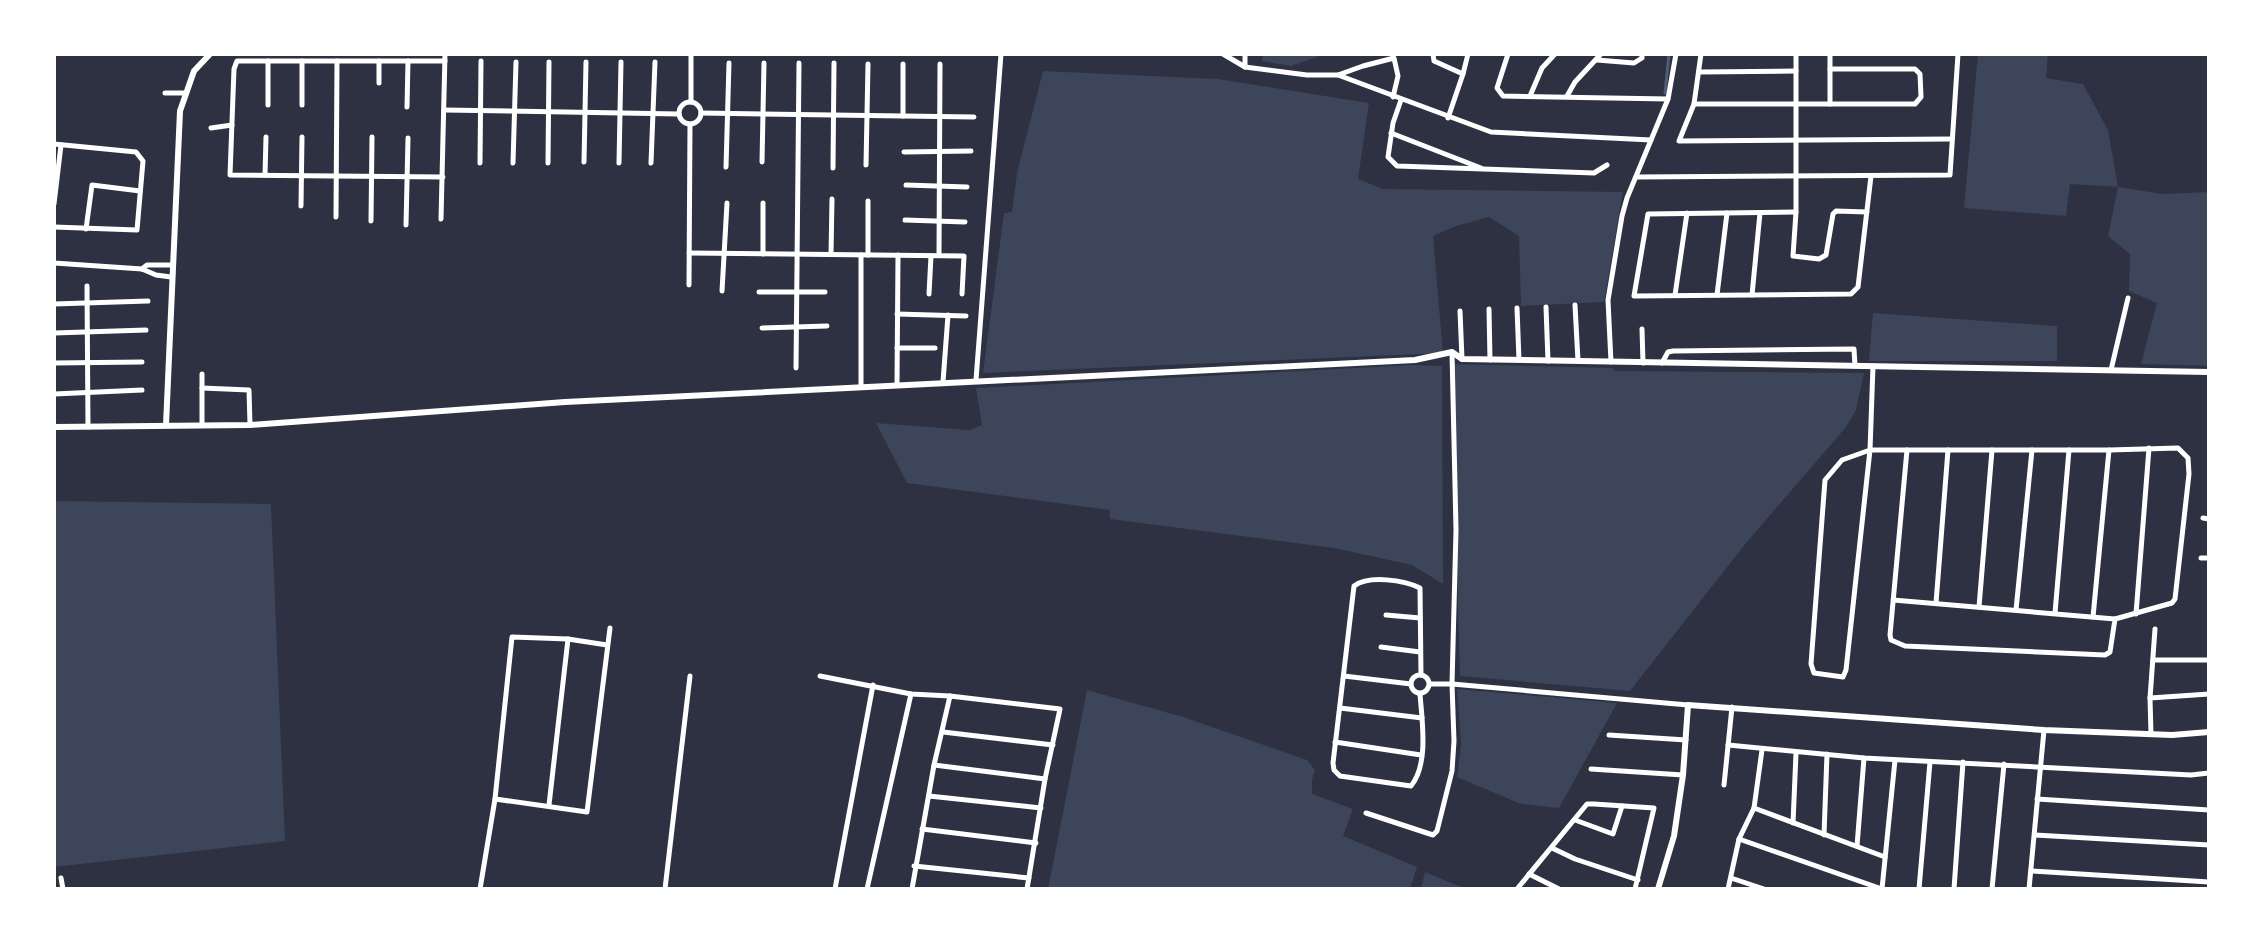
<svg xmlns="http://www.w3.org/2000/svg" width="2263" height="943" font-family="Inter,sans-serif">
  <style>
    .green { fill: #3c4559 }
    .lines { fill: none; stroke-linecap: round; stroke-linejoin: round }
    .stream { stroke: #4f5d75; stroke-width: 3 }
    .minor { stroke: #fff; stroke-width: 5 }
    .tertiary { stroke: #fff; stroke-width: 6 }
  </style>
  <rect width="100%" height="100%" fill="#2d3142"/>
  <g class="green">
    <polygon points="1263,54 1325,54 1291,66 1262,61"/>
    <polygon points="1978,54 2048,54 2046,78 2083,84 2108,130 2118,187 2162,194 2209,192 2209,366 2141,364 2157,303 2129,291 2130,254 2108,236 2118,187 2070,184 2066,216 1964,208"/>
    <polygon points="1043,71 1218,79 1369,103 1358,179 1383,189 1623,192 1604,302 1521,306 1519,236 1489,217 1456,226 1433,236 1443,353 983,373 1004,213 1012,212 1017,173"/>
    <polygon points="1873,313 2057,326 2057,361 1869,361"/>
    <polygon points="1451,364 1613,368 1614,371 1864,373 1856,410 1846,427 1746,543 1630,691 1460,676"/>
    <polygon points="1412,365 1442,366 1443,584 1412,565 1334,548 1110,519 1110,510 907,483 876,423 970,430 982,425 976,388"/>
    <polygon points="54,501 271,504 285,841 54,867"/>
    <polygon points="1457,689 1617,703 1559,808 1521,804 1457,777 1461,744"/>
    <polygon points="1087,690 1183,717 1307,760 1315,770 1312,780 1312,794 1353,809 1343,836 1417,867 1410,889 1048,889"/>
    <polygon points="1425,872 1466,889 1421,889"/>
  </g>
  <g class="lines">
    <polyline class="stream" points="1665,93 1669,54"/>
    <g class="minor">
      <polyline points="1223,54 1245,67 1307,75 1338,75 1363,66 1394,58 1398,76 1393,97"/>
      <polyline points="1433,54 1434,61 1463,74 1468,54"/>
      <polyline points="1508,54 1497,88 1503,96 1668,99"/>
      <polyline points="1701,54 1694,104 1679,141 1952,139"/>
      <polyline points="1796,54 1796,212 1793,256 1819,259 1826,255 1833,214 1836,211 1867,212"/>
      <polyline points="1597,60 1634,63 1642,58 1642,54"/>
      <polyline points="268,61 268,105"/>
      <polyline points="903,64 903,116"/>
      <polyline points="1245,67 1245,54"/>
      <polyline points="1699,72 1796,71"/>
      <polyline points="1338,75 1491,132 1651,140"/>
      <polyline points="379,83 379,61"/>
      <polyline points="165,93 184,93"/>
      <polyline points="1530,96 1542,68 1555,54"/>
      <polyline points="1567,96 1575,82 1601,54"/>
      <polyline points="1401,100 1393,123 1388,157 1397,166 1594,173 1607,165"/>
      <polyline points="691,102 691,54"/>
      <circle cx="690" cy="113" r="11"/>
      <polyline points="1694,104 1915,104 1921,97 1920,74 1915,69 1830,69"/>
      <polyline points="1830,104 1830,54"/>
      <polyline points="302,105 302,61"/>
      <polyline points="407,107 408,61"/>
      <polyline points="444,110 679,114"/>
      <polyline points="701,113 974,117"/>
      <polyline points="1448,118 1463,74"/>
      <polyline points="211,128 232,125"/>
      <polyline points="1391,133 1481,168"/>
      <polyline points="54,144 136,152 143,161 137,230 54,227"/>
      <polyline points="904,152 971,151"/>
      <polyline points="584,162 586,62"/>
      <polyline points="762,162 764,63"/>
      <polyline points="480,163 481,61"/>
      <polyline points="513,163 516,62"/>
      <polyline points="548,163 549,62"/>
      <polyline points="619,163 621,62"/>
      <polyline points="651,163 655,62"/>
      <polyline points="866,165 868,64"/>
      <polyline points="726,167 729,63"/>
      <polyline points="833,168 834,63"/>
      <polyline points="265,175 266,137"/>
      <polyline points="443,177 230,175 234,69 237,61 445,61"/>
      <polyline points="1636,177 1950,175 1958,54"/>
      <polyline points="906,185 967,187"/>
      <polyline points="54,204 61,145"/>
      <polyline points="301,206 302,137"/>
      <polyline points="1796,212 1648,214 1634,296 1851,294 1858,287 1871,176"/>
      <polyline points="336,217 337,61"/>
      <polyline points="441,219 445,54"/>
      <polyline points="905,220 965,222"/>
      <polyline points="371,221 372,137"/>
      <polyline points="406,225 408,138"/>
      <polyline points="86,229 92,185 140,191"/>
      <polyline points="689,253 964,256 962,294"/>
      <polyline points="763,254 763,203"/>
      <polyline points="831,254 832,199"/>
      <polyline points="868,255 868,201"/>
      <polyline points="939,255 940,64"/>
      <polyline points="54,263 142,269 156,275 171,277"/>
      <polyline points="142,269 147,265 172,265"/>
      <polyline points="689,285 690,124"/>
      <polyline points="87,286 88,427"/>
      <polyline points="722,291 727,203"/>
      <polyline points="759,292 825,292"/>
      <polyline points="929,294 931,256"/>
      <polyline points="1675,295 1687,213"/>
      <polyline points="1717,295 1727,213"/>
      <polyline points="1752,295 1760,213"/>
      <polyline points="54,304 148,301"/>
      <polyline points="1575,305 1578,361"/>
      <polyline points="1546,307 1548,361"/>
      <polyline points="1517,308 1519,360"/>
      <polyline points="1489,309 1490,360"/>
      <polyline points="1460,311 1462,359"/>
      <polyline points="897,314 966,316"/>
      <polyline points="762,328 827,326"/>
      <polyline points="1642,329 1643,363"/>
      <polyline points="54,333 146,330"/>
      <polyline points="897,348 935,348"/>
      <polyline points="1611,362 1608,300 1622,216 1627,198 1668,99 1676,54"/>
      <polyline points="54,363 142,362"/>
      <polyline points="1662,363 1668,352 1673,351 1854,349 1855,366"/>
      <polyline points="1873,366 1870,450 1846,670 1843,677 1814,673 1811,664 1825,480 1842,460 1870,450 2109,450 2093,617"/>
      <polyline points="796,368 799,63"/>
      <polyline points="2111,370 2128,298"/>
      <polyline points="976,380 1001,54"/>
      <polyline points="943,382 948,315"/>
      <polyline points="897,384 898,255"/>
      <polyline points="861,386 861,255"/>
      <polyline points="202,388 249,390 250,425"/>
      <polyline points="54,394 142,390"/>
      <polyline points="202,425 202,374"/>
      <polyline points="2109,450 2178,448 2188,458 2189,474 2175,599 2172,603 2115,619"/>
      <polyline points="2203,518 2209,519"/>
      <polyline points="2201,558 2209,558"/>
      <polyline points="1893,600 2115,619 2110,652 2105,655 1905,646 1891,640 1890,635 1907,450"/>
      <polyline points="1936,603 1948,450"/>
      <polyline points="1979,607 1992,450"/>
      <polyline points="2016,610 2032,450"/>
      <polyline points="2055,613 2069,450"/>
      <polyline points="2136,614 2149,448"/>
      <polyline points="1386,615 1420,618"/>
      <polyline points="1381,647 1420,652"/>
      <polyline points="2153,660 2209,660"/>
      <circle cx="1420" cy="684" r="9"/>
      <polyline points="820,676 911,694 950,696 1060,709 1045,779 1027,889"/>
      <polyline points="1344,676 1411,684"/>
      <polyline points="1430,684 1452,684 1688,705"/>
      <path d="M 1420,694 C 1422,721 1429,764 1411,786 L 1340,776 L 1334,770 L 1333,763 L 1354,586 C 1369,575 1404,580 1420,588 L 1421,675"/>
      <polyline points="2150,698 2209,694"/>
      <polyline points="1340,708 1422,718"/>
      <polyline points="943,732 1053,745"/>
      <polyline points="2151,734 2150,698 2155,629"/>
      <polyline points="1609,735 1686,740"/>
      <polyline points="1335,742 1421,755"/>
      <polyline points="1728,745 1864,758 2191,775 2209,773"/>
      <polyline points="934,765 1045,779"/>
      <polyline points="1591,769 1683,775"/>
      <polyline points="1724,785 1732,707"/>
      <polyline points="929,796 1041,808"/>
      <polyline points="495,799 587,812 610,628"/>
      <polyline points="2037,799 2209,810"/>
      <polyline points="549,805 568,639"/>
      <polyline points="1754,808 1885,857"/>
      <polyline points="1366,813 1433,835 1437,831 1452,771 1454,741 1452,684 1456,530 1452,352"/>
      <polyline points="1575,820 1613,834 1622,806"/>
      <polyline points="1793,823 1796,753"/>
      <polyline points="922,829 1036,843"/>
      <polyline points="1824,835 1827,754"/>
      <polyline points="2035,835 2209,845"/>
      <polyline points="1739,839 1882,889"/>
      <polyline points="1857,846 1864,758"/>
      <polyline points="1552,848 1575,859 1638,880"/>
      <polyline points="914,866 1029,878"/>
      <polyline points="2031,871 2209,882"/>
      <polyline points="1529,874 1559,889"/>
      <polyline points="61,878 63,889"/>
      <polyline points="1731,878 1764,889"/>
      <polyline points="480,889 495,799 512,637 568,639 607,645"/>
      <polyline points="665,889 690,676"/>
      <polyline points="835,889 873,685"/>
      <polyline points="867,889 911,694"/>
      <polyline points="912,889 934,765 950,696"/>
      <polyline points="1517,889 1587,804 1594,804 1654,808 1635,889"/>
      <polyline points="1728,889 1739,839 1754,808 1762,750"/>
      <polyline points="1882,889 1895,760"/>
      <polyline points="1919,889 1930,762"/>
      <polyline points="1954,889 1963,762"/>
      <polyline points="1992,889 2004,764"/>
      <polyline points="2029,889 2044,730"/>
    </g>
    <g class="tertiary">
      <polyline points="166,425 180,111 194,71 210,54"/>
      <polyline points="54,427 250,425 565,402 1415,360 1452,352 1462,359 2209,372"/>
      <polyline points="1658,889 1674,836 1683,775 1688,705 2044,730 2172,735 2209,732"/>
    </g>
  </g>
  <rect width="2263" height="943" fill="none" stroke="#ffffff" stroke-width="112"/>
</svg>
